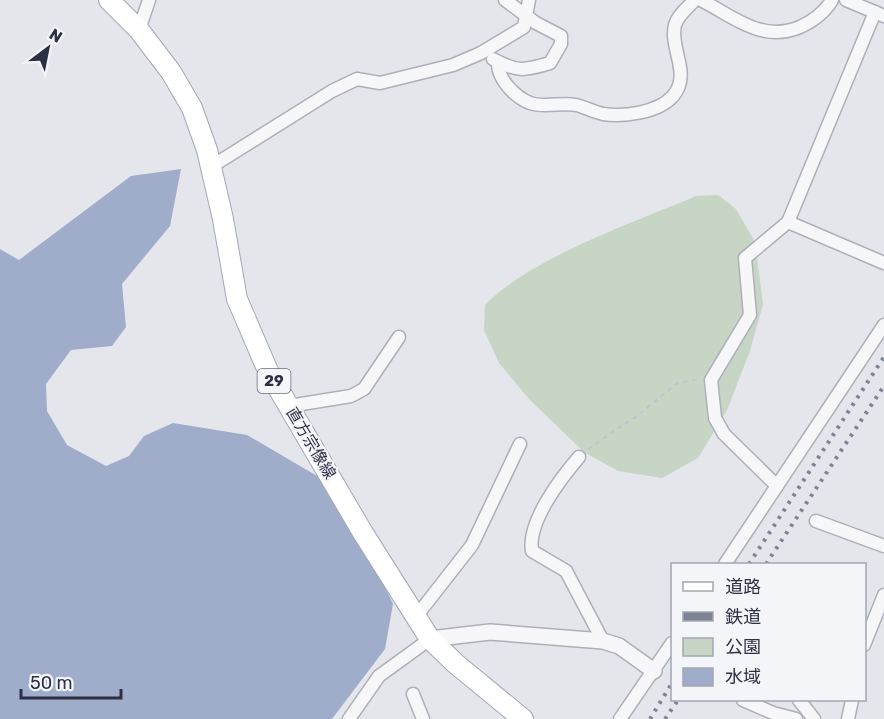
<svg xmlns="http://www.w3.org/2000/svg" width="884" height="719" font-family="Rubik,'Noto Sans JP',sans-serif">
  <style>
    .green { fill: #c7d5c5 }
    .water { fill: #a0adca }
    .lines { fill: none; stroke-linecap: round; stroke-linejoin: round }
    .minor-casing { stroke: #adafb9; stroke-width: 15 }
    .tertiary-casing { stroke: #adafb9; stroke-width: 18 }
    .primary-casing { stroke: #a3a8b7; stroke-width: 22 }
    .path { stroke: #c2c3cb; stroke-width: 2; stroke-dasharray: 4.5 4.5; stroke-linecap: butt }
    .minor { stroke: #f7f7fa; stroke-width: 12 }
    .tertiary { stroke: #f7f7fa; stroke-width: 15 }
    .primary { stroke: #fff; stroke-width: 20 }
    .rail { stroke: #7d8295; stroke-width: 4; stroke-dasharray: 3 6; stroke-linecap: butt }
    .labels { text-anchor: middle; dominant-baseline: central; stroke-width: 4.5; stroke-linejoin: round; paint-order: stroke }
    .shield { fill: #f4f5f9; stroke: #686b7a; stroke-width: 1.5 }
    .shield-label { font-size: 15px; font-weight: bold; fill: #2c3044 }
    .street-label { font-size: 16px; fill: #2c3044; stroke: #f4f5f9 }
  </style>
  <rect width="100%" height="100%" fill="#e4e6eb"/>
  <path class="green" d="M 718,195 L 736,209 L 755,242 L 763,304 L 750,351 L 727,410 L 698,458 L 662,478 L 618,471 L 584,452 L 529,399 L 499,363 L 484,330 L 485,305 C 532,257 633,223 696,196 Z"/>
  <polygon class="water" points="181,169 170,226 122,284 126,327 112,346 71,350 46,384 47,411 67,445 106,466 129,456 144,436 173,423 247,435 329,483 358,530 393,604 385,649 332,719 0,719 0,249 19,260 131,176"/>
  <g class="lines">
    <g class="minor-casing">
      <g id="minor">
        <path d="M 701,0 C 734,17 762,43 800,27 C 813,21 825,12 832,0"/>
        <polyline points="846,0 884,16"/>
        <polyline points="139,30 149,0"/>
        <path d="M 493,59 C 517,72 524,71 550,63 L 561,44 L 561,36 L 536,23 L 505,0"/>
        <path d="M 498,62 C 497,79 515,97 530,103 C 544,108 562,102 576,105 C 585,107 594,112 603,114 C 623,117 658,113 673,96 C 692,74 669,48 675,25 C 678,15 688,7 695,0"/>
        <polyline points="209,168 332,91 357,79 380,83 453,65 481,53 524,27 529,0"/>
        <polyline points="788,222 884,263"/>
        <polyline points="289,406 351,396 364,389 399,337"/>
        <path d="M 579,457 C 561,478 527,522 532,551 L 566,571 L 603,641"/>
        <polyline points="777,486 724,434 715,418 711,380 750,315 745,258 788,222 875,12"/>
        <polyline points="816,521 884,546"/>
        <polyline points="725,564 884,325"/>
        <polyline points="415,618 472,545 520,444"/>
        <polyline points="864,645 884,595"/>
        <polyline points="413,694 423,719"/>
        <polyline points="743,700 773,713 796,719"/>
        <polyline points="799,700 814,719"/>
        <polyline points="349,719 379,676 430,639"/>
        <polyline points="620,719 672,643"/>
        <polyline points="848,719 852,700"/>
      </g>
    </g>
    <g class="tertiary-casing">
      <polyline id="tertiary" points="430,639 490,632 603,641 619,646 654,671"/>
    </g>
    <g class="primary-casing">
      <polyline id="primary" points="109,0 139,30 171,72 192,108 207,150 223,219 237,299 268,371 363,533 430,639 456,664 523,719"/>
    </g>
    <polyline class="path" points="588,449 637,416 676,384 698,379"/>
    <use href="#minor" class="minor"/>
    <use href="#tertiary" class="tertiary"/>
    <use href="#primary" class="primary"/>
    <g class="rail">
      <polyline points="749,564 884,357"/>
      <polyline points="766,564 884,386"/>
      <polyline points="650,719 672,683"/>
      <polyline points="665,719 678,700"/>
    </g>
  </g>
  <g class="labels">
    <rect class="shield" x="257.5" y="369" width="33" height="24" rx="4.5"/>
    <g class="shield-label">
      <text x="274" y="381">29</text>
    </g>
    <g class="street-label">
      <text transform="translate(311 443) rotate(59)">直方宗像線</text>
    </g>
  </g>
  <rect x="671" y="563" width="195" height="138" fill="#f4f5f9" stroke="#a4a6b1" stroke-width="1.5"/>
  <rect x="683" y="582" width="30" height="9" fill="#ffffff" stroke="#a4a6b1" stroke-width="1.5"/>
  <text x="725" y="593" font-size="18" fill="#2c3044">道路</text>
  <rect x="683" y="612" width="30" height="9" fill="#7d8295" stroke="#a4a6b1" stroke-width="1.5"/>
  <text x="725" y="623" font-size="18" fill="#2c3044">鉄道</text>
  <rect x="683" y="638" width="30" height="18" fill="#c7d5c5" stroke="#a4a6b1" stroke-width="1.5"/>
  <text x="725" y="653" font-size="18" fill="#2c3044">公園</text>
  <rect x="683" y="668" width="30" height="18" fill="#a0adca" stroke="#a4a6b1" stroke-width="1.5"/>
  <text x="725" y="683" font-size="18" fill="#2c3044">水域</text>
  <g transform="translate(48 48) rotate(32)" stroke="#f4f5f9" stroke-width="4.5" paint-order="stroke">
  <path d="M0-4.5L10 22L0 15L-10 22Z" fill="#2c3044"/>
  <text y="-9" font-size="16" font-weight="bold" text-anchor="middle" fill="#2c3044">N</text>
  </g>
  <path d="M21 689v9h100v-9" fill="none" stroke="#2c3044" stroke-width="3"/>
  <text x="30" y="689" font-size="18" fill="#2c3044" stroke="#f4f5f9" stroke-width="4.5" paint-order="stroke">50 m</text>
</svg>
